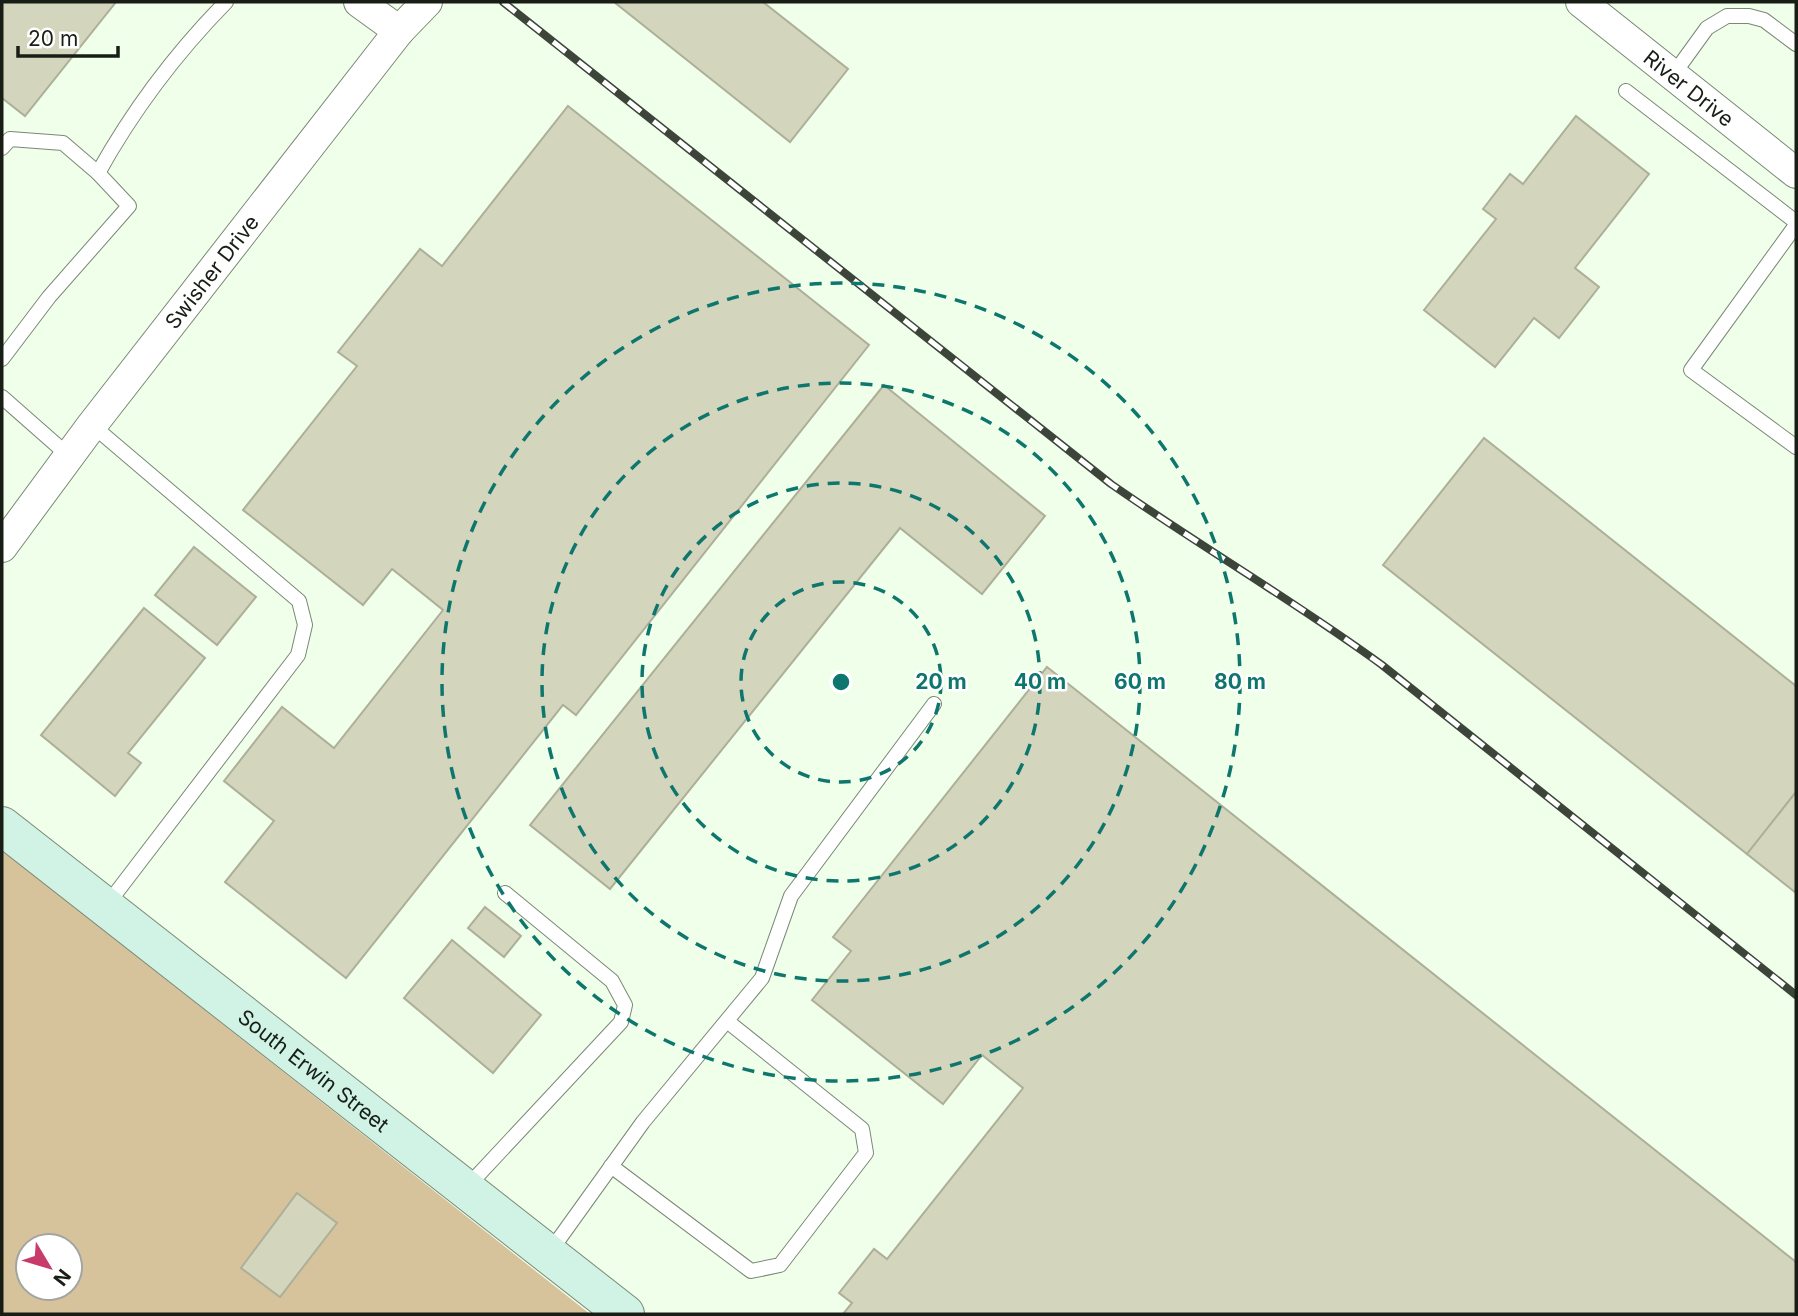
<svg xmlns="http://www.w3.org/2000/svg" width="1798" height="1316" font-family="Inter,sans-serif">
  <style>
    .green { fill: #d6c39c; fill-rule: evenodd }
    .building { fill: #d3d5bd; stroke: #adaf98; stroke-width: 2 }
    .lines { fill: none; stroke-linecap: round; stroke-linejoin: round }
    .lane-casing { stroke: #7b8876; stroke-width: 16 }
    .street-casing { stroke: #7b8876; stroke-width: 32 }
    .secondary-casing { stroke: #7b8876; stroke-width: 40 }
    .lane { stroke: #fff; stroke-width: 14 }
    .street { stroke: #fff; stroke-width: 30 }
    .secondary { stroke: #d0f3e5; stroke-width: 38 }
    .rail-casing { stroke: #3d453a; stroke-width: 8 }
    .rail { stroke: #fff; stroke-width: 5; stroke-dasharray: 16; stroke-linecap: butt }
    .ring { fill: none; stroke: #0f766e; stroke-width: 3.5; stroke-dasharray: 12 9 }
    .labels { text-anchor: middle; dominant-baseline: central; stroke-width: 5; stroke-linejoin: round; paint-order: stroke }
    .street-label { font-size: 21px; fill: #181e16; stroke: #fff }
    .centre { fill: #0f766e; stroke: #fff; stroke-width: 3.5 }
    .ring-label { font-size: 21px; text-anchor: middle; font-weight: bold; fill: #0f766e; stroke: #fff; stroke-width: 5; stroke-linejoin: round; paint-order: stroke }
  </style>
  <rect width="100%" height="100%" fill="#efffea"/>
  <path class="green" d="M 2,850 L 590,1314 L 2,1314 ZM 28,1246 L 70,1246 L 70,1288 L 28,1288 Z"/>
  <g class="building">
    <polygon points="2,2 116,2 25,116 2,98"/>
    <polygon points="614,2 763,2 848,69 790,142"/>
    <polygon points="568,106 869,345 576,715 563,705 346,978 225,882 274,821 224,781 282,707 334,748 443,610 392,569 363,605 243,510 357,366 338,352 420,249 442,266"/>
    <polygon points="1576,116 1649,174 1575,268 1599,287 1559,338 1534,318 1495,367 1424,310 1496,219 1483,209 1510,174 1523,184"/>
    <polygon points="884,385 1045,516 982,594 900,528 610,889 530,825"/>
    <polygon points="1484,438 1796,686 1796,792 1747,854 1383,565"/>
    <polygon points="194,547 256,597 217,645 155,595"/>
    <polygon points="144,608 205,658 128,753 141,763 115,796 41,735"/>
    <polygon points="1047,667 1796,1262 1796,1314 843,1314 852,1303 839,1293 874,1249 887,1259 1023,1088 982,1055 943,1104 812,1000 851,951 833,937"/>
    <polygon points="1796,792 1796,893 1747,854"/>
    <polygon points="485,907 521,936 504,957 468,928"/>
    <polygon points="452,940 541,1015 493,1073 404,998"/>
    <polygon points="297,1193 337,1223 280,1297 241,1268"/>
  </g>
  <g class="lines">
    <g class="lane-casing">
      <g id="lane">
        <polyline points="1673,75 1707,28 1727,16 1749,16 1764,20 1796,44"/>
        <polyline points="1626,91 1796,222"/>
        <path d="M 2,148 L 10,139 L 63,143 L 98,173 C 133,110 176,53 226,2"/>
        <polyline points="1796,225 1691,370 1796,447"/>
        <polyline points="2,359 49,297 129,206 98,173"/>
        <polyline points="2,397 69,456"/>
        <polyline points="92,425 299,601 305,625 298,655 106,906"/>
        <polyline points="611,1166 751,1271 780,1265 866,1153 862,1129 727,1021"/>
        <polyline points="466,1188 621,1022 625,1005 612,981 505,893"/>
        <polyline points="549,1253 643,1122 762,978 791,896 934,704"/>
      </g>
    </g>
    <g class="street-casing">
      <g id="street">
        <polyline points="359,2 399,31"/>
        <path id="s1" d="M 1581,2 L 1796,173"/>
        <path id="s2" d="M 2,547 L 92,425 L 399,31 L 427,2"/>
      </g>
    </g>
    <g class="secondary-casing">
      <g id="secondary">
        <path id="s3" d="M 2,826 L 625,1314"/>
      </g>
    </g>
    <use href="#lane" class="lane"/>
    <use href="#street" class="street"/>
    <use href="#secondary" class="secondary"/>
    <g class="rail-casing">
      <path id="rail" d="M 503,2 L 1111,484 C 1200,546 1294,601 1382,665 L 1796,995"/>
    </g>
    <use href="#rail" class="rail"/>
  </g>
  <g class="ring">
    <circle cx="841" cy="682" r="100"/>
    <circle cx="841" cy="682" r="199"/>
    <circle cx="841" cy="682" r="299"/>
    <circle cx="841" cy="682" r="399"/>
  </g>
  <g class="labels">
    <g class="street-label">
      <text stroke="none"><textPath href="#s1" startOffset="138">River Drive</textPath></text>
      <text stroke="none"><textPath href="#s2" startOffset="346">Swisher Drive</textPath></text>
      <text stroke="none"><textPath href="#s3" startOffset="396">South Erwin Street</textPath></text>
    </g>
  </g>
  <circle cx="841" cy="682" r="10" class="centre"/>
  <g class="ring-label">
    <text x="941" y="689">20 m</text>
    <text x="1040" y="689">40 m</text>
    <text x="1140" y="689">60 m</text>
    <text x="1240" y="689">80 m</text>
  </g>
  <rect width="1798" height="1316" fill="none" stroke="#181e16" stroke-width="7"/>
  <g transform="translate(49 1267) rotate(128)"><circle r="33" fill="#ffffff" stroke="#a3a5a2" stroke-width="2"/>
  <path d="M0-5L12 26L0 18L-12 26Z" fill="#c83b6a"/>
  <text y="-10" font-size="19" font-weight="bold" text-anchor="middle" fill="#181e16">N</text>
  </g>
  <path d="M18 46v10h100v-10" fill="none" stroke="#181e16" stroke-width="3.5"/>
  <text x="28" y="46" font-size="21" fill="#181e16" stroke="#ffffff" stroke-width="5" paint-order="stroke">20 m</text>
</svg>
